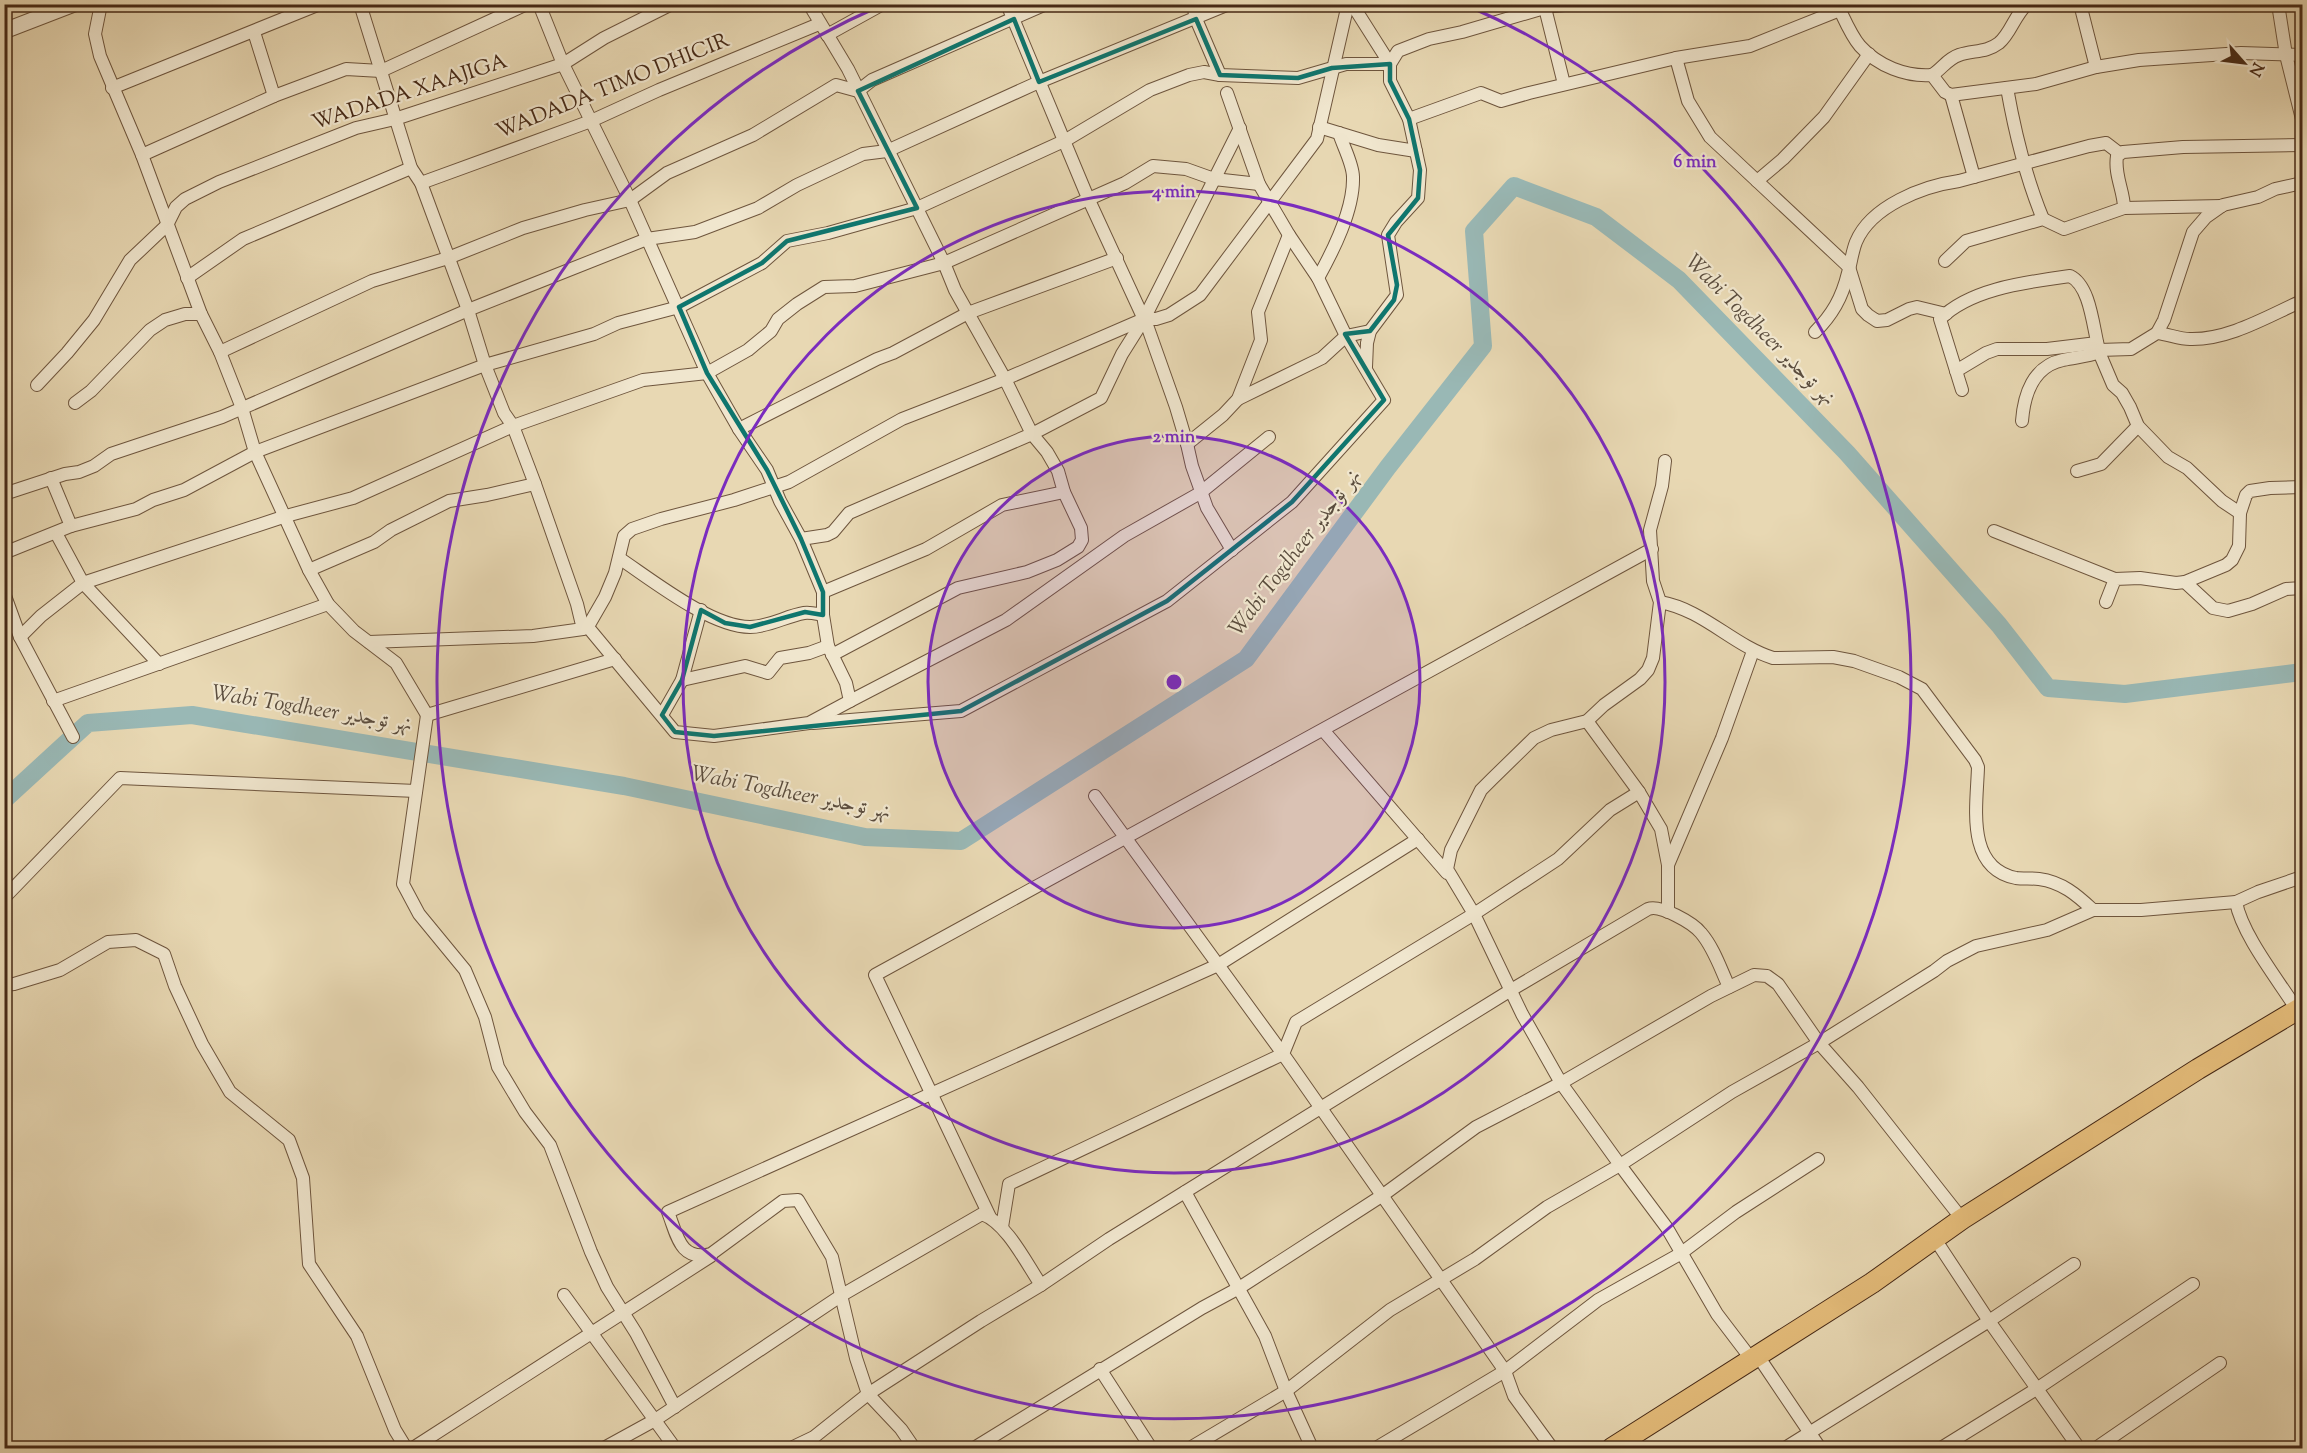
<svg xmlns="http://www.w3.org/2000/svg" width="2307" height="1453" font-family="'Sorts Mill Goudy',Amiri,serif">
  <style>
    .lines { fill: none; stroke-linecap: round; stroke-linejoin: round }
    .river { stroke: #99b8b5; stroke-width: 18 }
    .minor-casing { stroke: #6e553d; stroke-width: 14 }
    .tertiary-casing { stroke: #6e553d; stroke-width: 17 }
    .trunk-casing { stroke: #462916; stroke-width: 22 }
    .minor { stroke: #f0e6ce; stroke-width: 12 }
    .tertiary { stroke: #f0e6ce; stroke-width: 15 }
    .trunk { stroke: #e4bc7a; stroke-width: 20 }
    .marked { fill: none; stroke: #0f766e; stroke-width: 4.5; stroke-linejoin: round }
    .ring { fill: none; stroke: #7b2cbf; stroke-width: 3 }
    .labels { text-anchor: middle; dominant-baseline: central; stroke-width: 4.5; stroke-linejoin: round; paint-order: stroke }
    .street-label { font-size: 21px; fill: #462916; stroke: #f0e6ce }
    .water-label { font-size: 22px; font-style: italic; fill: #5b4d3e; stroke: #f0e6ce }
    .centre { fill: #7b2cbf; stroke: #f0e6ce; stroke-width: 3 }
    .ring-label { font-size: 18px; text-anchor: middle; font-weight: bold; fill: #7b2cbf; stroke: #f0e6ce; stroke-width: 4.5; stroke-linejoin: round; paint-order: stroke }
  </style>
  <rect width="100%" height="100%" fill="#e8d8b3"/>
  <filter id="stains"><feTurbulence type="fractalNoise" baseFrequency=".00333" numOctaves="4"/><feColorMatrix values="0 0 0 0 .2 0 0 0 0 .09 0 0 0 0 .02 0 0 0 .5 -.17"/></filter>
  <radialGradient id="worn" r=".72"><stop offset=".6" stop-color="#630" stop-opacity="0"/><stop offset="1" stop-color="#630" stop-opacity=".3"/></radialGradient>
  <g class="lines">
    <polyline class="river" points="4,800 88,723 192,715 624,786 865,837 961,841 1246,659 1388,467 1483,346 1474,231 1514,186 1596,217 1679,280 1847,453 1999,625 2048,688 2125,694 2302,672"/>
    <g class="minor-casing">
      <g id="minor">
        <polyline points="101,4 95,34 100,56 142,155 201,314 220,352 242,408 255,452 309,570 328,604 354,631 396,663 427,715"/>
        <polyline points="360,4 411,168 421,183 468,310 485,365 504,413 513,426 535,484 577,604 583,629 533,636 369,642"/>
        <polyline points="539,4 563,64 630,200 707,373 739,429 767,470 780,501 801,539 823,592 823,615 828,646 846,683 850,701 809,723 714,736 675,732 587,626"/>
        <polyline points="809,4 848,69 944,263 955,290 1005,379 1032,434 1047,452 1058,471 1064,492 1081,528 1082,540 1078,547 1057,560 1027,572 958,588 832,655"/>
        <polyline points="1007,4 1088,198 1148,328 1176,407 1187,444 1192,466 1207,508 1232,550"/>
        <polyline points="1193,4 1196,19 1220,75"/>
        <polyline points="1352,4 1390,64 1390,81 1409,119 1420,170 1418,198 1396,222 1388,235 1397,295 1370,331 1367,343 1366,367"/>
        <polyline points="1544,4 1564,84"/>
        <path d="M 1837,4 C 1844,18 1850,34 1860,46 C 1878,66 1906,77 1932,75 L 1945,92 L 1951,95 L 2036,84 L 2096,67 L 2139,60 L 2241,53 L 2302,55"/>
        <polyline points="2080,4 2096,67"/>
        <polyline points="2278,4 2286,55 2302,119"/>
        <polyline points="254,32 274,96"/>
        <polyline points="827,35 883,4"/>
        <polyline points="1676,58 1688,101 1710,137 1849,267 1862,309 1868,315 1877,321 1887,320 1909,309 1917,307 1946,314"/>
        <path d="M 1932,75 C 1942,69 1947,59 1959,55 C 1973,50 1986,53 1999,43 C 2011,33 2014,16 2027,4"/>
        <polyline points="112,88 320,4"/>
        <path d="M 2007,88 C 2015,133 2026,178 2043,219"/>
        <polyline points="1951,95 1974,177"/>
        <polyline points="1409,119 1481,93 1501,101 1529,93 1676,58 1750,46 1840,10"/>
        <polyline points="1319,127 1378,145 1416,151"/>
        <polyline points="142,155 274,96 346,69 381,71 527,4"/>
        <polyline points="1757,181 1783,159 1824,117 1869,54"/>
        <polyline points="421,183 591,121 659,90 819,24"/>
        <polyline points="2124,208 2222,206"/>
        <path d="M 1945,261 L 1966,241 L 2043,219 L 2064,229 L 2124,208 C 2124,191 2114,175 2117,156 L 2123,152 L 2183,147 L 2302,145"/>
        <polyline points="187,278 243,239 411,168"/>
        <path d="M 1318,278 C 1333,251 1354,210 1353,177 C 1353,164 1343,146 1339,133"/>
        <path d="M 1815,332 C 1832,315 1842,298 1848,273 C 1851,263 1852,252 1856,242 C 1871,206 1923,186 1959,181 L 2089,146 L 2106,143 L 2119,153"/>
        <polyline points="2157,333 2164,320 2193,232 2206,217 2223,205 2258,197 2275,189 2302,183"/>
        <polyline points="220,352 372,281 448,258 523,228 585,210 630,200 667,173 753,135 836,85 858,91 872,80 1046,4"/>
        <polyline points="2099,352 2113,385 2122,393 2130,407 2138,426 2168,457 2187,468 2222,501 2240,513"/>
        <polyline points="1956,371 1986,353 1997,349 2047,349 2097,343"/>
        <polyline points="37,385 67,353 94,320 130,260 167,225 176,207 185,199 219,182 356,128 395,119 563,64 604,38 672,4"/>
        <path d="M 1962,390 L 1940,319 C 1971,288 2028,282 2070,276 C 2091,286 2093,329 2099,350"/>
        <polyline points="1238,399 1322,358 1346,336 1370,331"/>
        <polyline points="75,403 91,391 150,330 165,320 185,314 201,314"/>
        <path d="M 2022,421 C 2024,395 2033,366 2063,360 C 2075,357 2087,357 2099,352 L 2099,350 L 2131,349 L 2157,333 C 2168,334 2179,339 2190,339 C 2229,340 2268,316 2302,301"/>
        <polyline points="739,429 877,359 893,353 968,313 1117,258"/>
        <polyline points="1187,444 1223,415 1238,399 1261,340 1258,312 1289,235"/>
        <polyline points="2077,471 2101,464 2138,426"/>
        <polyline points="51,478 71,526"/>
        <polyline points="4,494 65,474 79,472 94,466 111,454 222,417 468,310 647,239 695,232 758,208 797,185 863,154 887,151 1039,82 1229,4"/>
        <polyline points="1994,531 2115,579"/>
        <polyline points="56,533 83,583 159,664"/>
        <polyline points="801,539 827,535 833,532 849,513 1032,434 1101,398 1122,354 1144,319 1240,128"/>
        <polyline points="4,553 71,526 136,509 153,500 184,490 255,452 485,365 594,334 618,323 679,307 762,263 787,241 828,233 917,208 1066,140 1150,90 1189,75 1204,72 1220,75 1298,78 1346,64 1390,64 1398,51 1429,39 1462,32 1551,6 1578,4"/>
        <path d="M 619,558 C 652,580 711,627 750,627 C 769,627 786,616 804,613 C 810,612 817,614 823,615"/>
        <polyline points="309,570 374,542 391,530 449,501 487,495 535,484"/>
        <polyline points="2185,582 2213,608 2228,611 2252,604 2286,589 2302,588"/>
        <polyline points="823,592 926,549 1002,505 1064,492"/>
        <polyline points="4,593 20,637 73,737"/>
        <path d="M 1660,602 C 1704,610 1732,645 1773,658 L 1833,657 L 1854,661 L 1899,677 L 1922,689 L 1975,760 L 1978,767 C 1977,805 1965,868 2016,878 C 2023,879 2031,878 2039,879 C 2062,882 2077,895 2093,910"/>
        <polyline points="2106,602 2115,579 2140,578 2176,583 2185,582 2226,565 2232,560 2239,546 2240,513 2246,495 2250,491 2270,488 2302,487"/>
        <polyline points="583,629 590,623 605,597 615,573 624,536 632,529 661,519 734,500 789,482 902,419 1005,379 1144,319 1156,319 1169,315 1200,295 1317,139 1348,4"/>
        <polyline points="20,637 41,616 83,583 286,516 353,498 513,426 643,380 707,373 748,350 771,331 778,319 797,304 824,287 855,286 944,263 1125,183 1153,166 1186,169 1214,179 1259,184"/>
        <polyline points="682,680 745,666 768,673 780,658 809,653 828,646"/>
        <polyline points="53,701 328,604"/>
        <polyline points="850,701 1006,620 1124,536 1200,493 1269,437"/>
        <polyline points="427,715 403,884 419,914 465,970 485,1017 498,1067 525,1112 550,1145 591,1252 607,1287 636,1333 675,1407"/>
        <polyline points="427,715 615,659"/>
        <polyline points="662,715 682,680 701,610"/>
        <polyline points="1587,721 1639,792 1661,829 1668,865 1668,912"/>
        <polyline points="813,723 961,711 1167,601 1292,502 1384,400 1346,336 1318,278 1289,235 1259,184 1227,93"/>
        <polyline points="1323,730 1447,873"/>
        <polyline points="1668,865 1722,738 1753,651"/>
        <polyline points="4,898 120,778 416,791"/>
        <path d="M 2236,902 C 2242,935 2279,981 2297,1010"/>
        <polyline points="4,985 14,984 60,970 108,942 136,940 164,954 175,986 202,1044 230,1092 289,1140 303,1178 309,1264 357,1336 395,1430 406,1448"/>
        <polyline points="1185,1192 1265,1336 1286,1391 1312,1448"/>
        <polyline points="990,1217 875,975 1652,549"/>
        <polyline points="1002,1227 1009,1184 1283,1054 1095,796"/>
        <polyline points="1935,1239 1989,1321 2079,1448"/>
        <polyline points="564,1295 675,1448"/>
        <polyline points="1758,1356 1820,1448"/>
        <polyline points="1752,1360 1717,1314 1667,1228 1620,1165 1732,1092 1819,1043 1858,1087 1962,1219"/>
        <polyline points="1100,1369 1151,1448"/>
        <polyline points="4,1445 6,1448"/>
        <polyline points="413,1448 711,1256"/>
        <path d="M 604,1448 L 655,1420 L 842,1295 L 982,1214 C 1007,1223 1026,1263 1041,1285"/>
        <path d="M 791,1448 L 814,1437 L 868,1394 L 981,1321 L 1041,1285 L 1109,1239 L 1511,990 L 1648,909 C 1660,904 1693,923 1701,933 C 1714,948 1721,970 1729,987"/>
        <path d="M 914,1448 L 901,1429 L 868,1394 L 856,1358 L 832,1257 L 798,1200 L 783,1201 L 711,1254 C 680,1262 677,1235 668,1212 L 1218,965 L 1418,839"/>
        <polyline points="974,1448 1202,1308 1239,1288 1383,1195 1476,1127 1561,1083 1711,996 1754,975 1767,976 1778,984 1819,1043 1934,971 1947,961 1976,946 2047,930 2093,910 2141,910 2236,902 2258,892 2302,877"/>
        <polyline points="1190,1448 1286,1391 1390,1310 1475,1259 1547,1207 1620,1165 1561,1083 1522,1014 1474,914 1558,859 1610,810 1639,792"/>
        <polyline points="1376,1448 1505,1371 1598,1300 1680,1254 1736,1212 1818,1159"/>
        <polyline points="1552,1448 1514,1396 1505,1371 1283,1054 1296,1022 1474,914 1447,869 1451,850 1481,790 1492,779 1534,738 1551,730 1587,721 1604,705 1640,679 1648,670 1653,658 1660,602 1653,581 1650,530 1662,486 1665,461"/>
        <polyline points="1785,1448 1989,1321 2074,1264"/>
        <polyline points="1941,1448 2038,1388 2193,1284"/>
        <polyline points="2096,1448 2220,1363"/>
      </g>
    </g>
    <g class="tertiary-casing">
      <polyline id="tertiary" points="4,31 74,4"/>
    </g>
    <g class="trunk-casing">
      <polyline id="trunk" points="1612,1448 1872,1283 1962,1219 2198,1069 2302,1007"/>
    </g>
    <use href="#minor" class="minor"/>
    <use href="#tertiary" class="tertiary"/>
    <use href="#trunk" class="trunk"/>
  </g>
  <path class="marked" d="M 1014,19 L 1039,82 L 1196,19 L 1220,75 L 1298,78 L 1332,68 L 1390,64 L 1390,81 L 1409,119 L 1420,170 L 1418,198 L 1388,235 L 1397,285 L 1394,300 L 1370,331 L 1345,334 L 1384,400 L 1292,502 L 1167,601 L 961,711 L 714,736 L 675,732 L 662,715 L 682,680 L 701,610 L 725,623 L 750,627 L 805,612 L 823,615 L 823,592 L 801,539 L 767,470 L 707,373 L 679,307 L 762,263 L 787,241 L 917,208 L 858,91 Z"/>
  <circle cx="1174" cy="682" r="246" fill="#7b2cbf" fill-opacity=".12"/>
  <g class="ring">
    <circle cx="1174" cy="682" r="246"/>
    <circle cx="1174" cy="682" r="491"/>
    <path d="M1468 6A737 737 0 1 1 880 6"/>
  </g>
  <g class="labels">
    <g class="street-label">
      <text transform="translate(613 87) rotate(-22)">WADADA TIMO DHICIR</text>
      <text transform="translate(410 93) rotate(-18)">WADADA XAAJIGA</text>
    </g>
    <g class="water-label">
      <text transform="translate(1760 331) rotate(45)">Wabi Togdheer نهر توجدير</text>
      <text transform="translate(1296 553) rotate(-53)">Wabi Togdheer نهر توجدير</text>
      <text transform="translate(312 710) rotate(9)">Wabi Togdheer نهر توجدير</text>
      <text transform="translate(791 794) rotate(11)">Wabi Togdheer نهر توجدير</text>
    </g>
  </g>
  <circle cx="1174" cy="682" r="9" class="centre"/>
  <g class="ring-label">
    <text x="1695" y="167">6 min</text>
    <text x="1174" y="197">4 min</text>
    <text x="1174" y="442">2 min</text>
  </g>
  <rect width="2307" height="1453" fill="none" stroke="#e8d8b3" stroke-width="24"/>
  <rect x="6" y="6" width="2295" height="1441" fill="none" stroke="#462916" stroke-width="3"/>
  <rect x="12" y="12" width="2283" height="1429" fill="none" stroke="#462916" stroke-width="1.5"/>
  <g transform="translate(2244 63) rotate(118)" stroke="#f0e6ce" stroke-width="4.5" paint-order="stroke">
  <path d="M0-4.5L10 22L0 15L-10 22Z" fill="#462916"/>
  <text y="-9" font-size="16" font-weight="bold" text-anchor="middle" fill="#462916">N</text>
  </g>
  <rect width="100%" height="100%" filter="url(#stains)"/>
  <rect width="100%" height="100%" fill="url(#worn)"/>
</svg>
